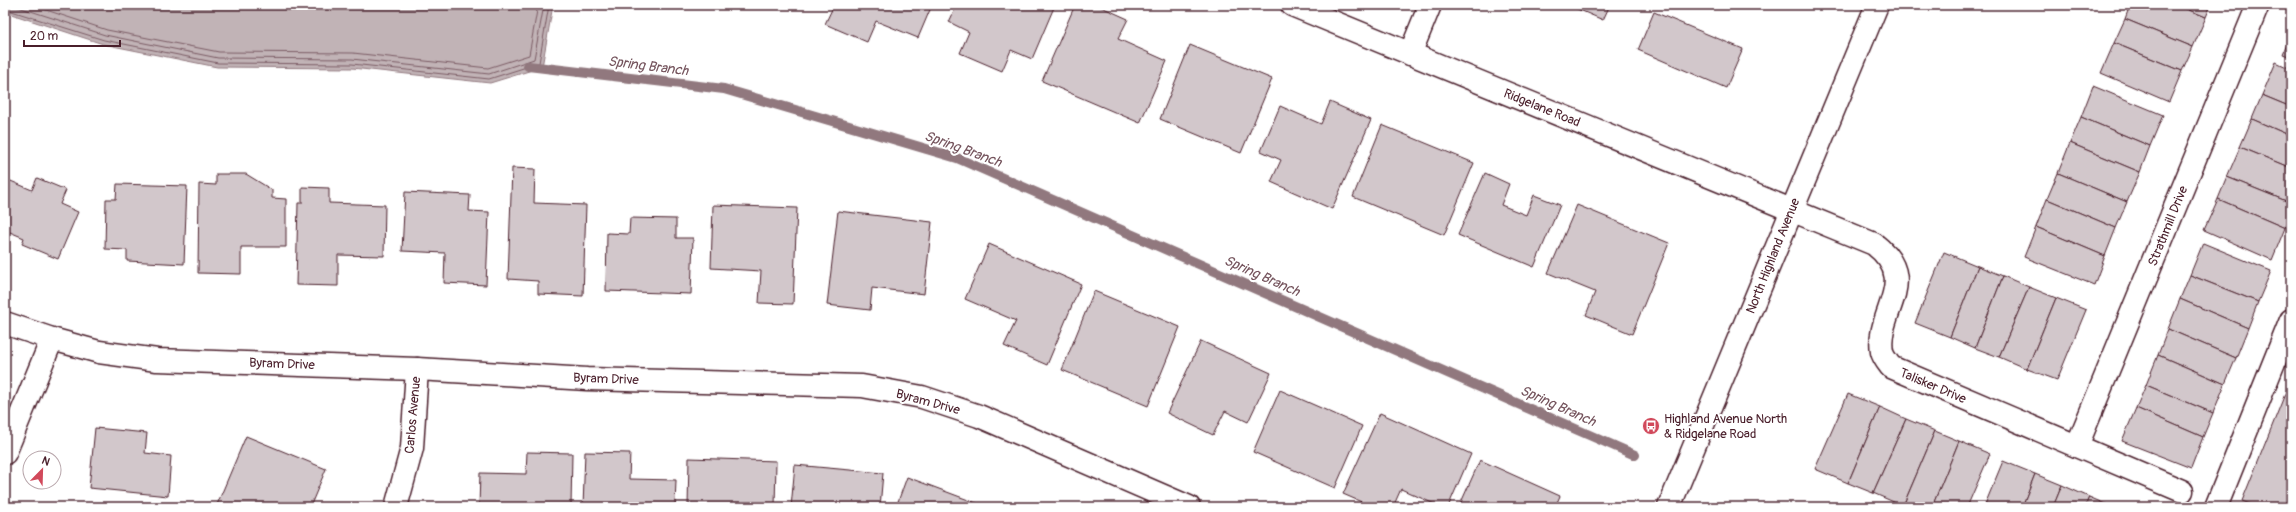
<svg xmlns="http://www.w3.org/2000/svg" width="2296" height="512" font-family="Pangolin,sans-serif">
  <style>
    .water { fill: #c1b3b6; stroke: #91787e }
    .lines { fill: none; stroke-linecap: round; stroke-linejoin: round }
    .shore { stroke: #7a5a63; stroke-width: 1 }
    .stream { stroke: #91787e; stroke-width: 10 }
    .building { fill: #d2c7cb; stroke: #4a1f2b }
    .minor-casing { stroke: #4a1f2b; stroke-width: 25 }
    .minor { stroke: #fff; stroke-width: 22 }
    .labels { text-anchor: middle; dominant-baseline: central; stroke-width: 4; stroke-linejoin: round; paint-order: stroke }
    .street-label { font-size: 13px; fill: #4a1f2b; stroke: #fff }
    .poi-label { font-size: 13px; fill: #4a1f2b; stroke: #fff; text-anchor: start }
    .water-label { font-size: 14px; font-style: italic; fill: #74535c; stroke: #fff }
  </style>
  <rect width="100%" height="100%" fill="#fff"/>
  <filter id="ink" filterUnits="userSpaceOnUse"><feTurbulence type="fractalNoise" baseFrequency=".025" numOctaves="2"/><feDisplacementMap in="SourceGraphic" scale="8" xChannelSelector="R" yChannelSelector="G"/><feConvolveMatrix kernelMatrix="1 2 1 2 8 2 1 2 1" color-interpolation-filters="sRGB"/></filter>
  <g filter="url(#ink)">
    <polygon class="water" points="5,5 553,5 542,67 490,83 352,68 217,67 103,44 5,12"/>
    <g class="lines">
      <g class="shore">
        <polyline points="12,5 105,35 218,58 352,59 489,74 534,59 544,5"/>
        <polyline points="31,5 107,30 219,52 353,53 488,68 529,55 538,5"/>
        <polyline points="5,9 104,40 218,63 352,64 489,79 539,63 549,5"/>
      </g>
      <polyline class="stream" points="528,66 724,89 957,158 1635,455"/>
    </g>
    <g class="building">
      <polygon points="834,5 932,5 918,38 876,21 867,42 825,24"/>
      <polygon points="957,5 1055,5 1032,59 1011,50 1002,71 960,53 969,32 949,22"/>
      <polygon points="1075,5 1097,5 1128,19 1118,39 1167,61 1140,123 1042,81"/>
      <polygon points="1568,5 1610,5 1603,20"/>
      <polygon points="2130,5 2177,5 2206,17 2193,47 2125,19"/>
      <polygon points="2177,5 2211,5 2206,17"/>
      <polygon points="1654,12 1743,49 1726,88 1638,50"/>
      <polygon points="2125,19 2193,47 2182,71 2114,43"/>
      <polygon points="2291,34 2291,57 2283,54"/>
      <polygon points="2114,43 2182,71 2169,102 2101,73"/>
      <polygon points="1190,45 1272,79 1241,153 1160,119"/>
      <polygon points="2276,62 2291,69 2291,107 2262,95"/>
      <polygon points="2093,86 2163,115 2150,146 2081,117"/>
      <polygon points="2262,95 2291,107 2291,136 2252,119"/>
      <polygon points="1330,102 1371,120 1332,209 1271,182 1281,160 1261,151 1280,106 1321,124"/>
      <polygon points="2081,117 2150,146 2140,172 2070,143"/>
      <polygon points="2252,119 2291,136 2291,168 2240,147"/>
      <polygon points="1382,125 1474,163 1444,235 1353,197"/>
      <polygon points="2070,143 2140,172 2127,202 2058,173"/>
      <polygon points="2240,147 2291,168 2291,203 2227,177"/>
      <polygon points="512,168 535,169 534,203 586,205 583,296 538,294 538,281 508,279"/>
      <polygon points="1485,173 1509,184 1501,205 1526,215 1534,195 1560,205 1534,267 1458,235"/>
      <polygon points="2058,173 2127,202 2116,228 2047,199"/>
      <polygon points="216,174 246,174 272,190 272,198 286,199 286,247 241,247 241,274 198,273 199,184 216,185"/>
      <polygon points="2227,177 2291,203 2291,215 2285,228 2218,199"/>
      <polygon points="37,178 66,190 60,204 78,212 58,259 22,244 24,238 5,230 6,179 32,190"/>
      <polygon points="117,184 187,186 184,264 127,261 127,250 105,249 106,199 116,199"/>
      <polygon points="302,187 329,188 329,203 385,205 384,256 338,255 338,286 296,285 298,203 302,203"/>
      <polygon points="405,192 470,195 469,211 489,212 486,285 444,283 445,253 402,251"/>
      <polygon points="2047,199 2116,228 2105,256 2036,227"/>
      <polygon points="2218,199 2285,228 2272,260 2204,230"/>
      <polygon points="713,205 797,208 793,304 759,303 761,271 711,268"/>
      <polygon points="1577,205 1669,243 1632,334 1586,315 1595,292 1548,273"/>
      <polygon points="838,211 932,222 924,294 872,288 870,310 827,305"/>
      <polygon points="630,218 676,219 676,238 693,238 691,294 606,291 607,233 629,234"/>
      <polygon points="2036,227 2105,256 2094,285 2024,257"/>
      <polygon points="2203,243 2271,271 2258,302 2190,275"/>
      <polygon points="989,244 1081,284 1047,365 1004,346 1016,321 965,299"/>
      <polygon points="1944,252 1978,266 1950,337 1915,323"/>
      <polygon points="1978,266 2003,276 1975,348 1950,337"/>
      <polygon points="2190,275 2258,302 2248,328 2180,299"/>
      <polygon points="2003,276 2029,287 1999,357 1975,348"/>
      <polygon points="2029,287 2056,298 2027,369 1999,357"/>
      <polygon points="1094,291 1180,327 1148,406 1062,370"/>
      <polygon points="2056,298 2086,310 2057,380 2027,369"/>
      <polygon points="2180,299 2248,328 2236,358 2168,329"/>
      <polygon points="2168,329 2236,358 2225,384 2158,355"/>
      <polygon points="1201,341 1271,373 1248,422 1225,411 1213,435 1167,413"/>
      <polygon points="2158,355 2225,384 2213,413 2146,385"/>
      <polygon points="2291,379 2291,507 2258,507 2242,501"/>
      <polygon points="2146,385 2213,413 2203,437 2136,408"/>
      <polygon points="1280,390 1362,426 1335,488 1253,452"/>
      <polygon points="1848,394 1880,407 1848,483 1815,469"/>
      <polygon points="1880,407 1906,419 1873,493 1848,483"/>
      <polygon points="2136,408 2203,437 2191,468 2122,441"/>
      <polygon points="1380,413 1471,454 1448,507 1441,507 1401,489 1393,507 1373,507 1343,494"/>
      <polygon points="1906,419 1935,431 1903,506 1873,493"/>
      <polygon points="95,428 147,433 145,453 171,456 168,496 89,488"/>
      <polygon points="1935,431 1959,441 1932,507 1905,507 1903,506"/>
      <polygon points="246,436 326,469 310,507 216,507"/>
      <polygon points="1959,441 1990,454 1967,507 1932,507"/>
      <polygon points="527,452 572,453 571,507 479,507 480,473 526,474"/>
      <polygon points="585,452 630,453 629,479 676,480 675,507 583,507"/>
      <polygon points="689,458 776,461 775,507 688,507"/>
      <polygon points="1480,460 1560,496 1555,507 1459,507"/>
      <polygon points="2003,461 2035,474 2022,507 1984,507"/>
      <polygon points="795,465 883,473 880,507 791,507"/>
      <polygon points="2035,474 2062,485 2053,507 2022,507"/>
      <polygon points="907,477 987,507 896,507"/>
      <polygon points="2062,485 2089,497 2085,507 2053,507"/>
      <polygon points="2089,497 2103,503 2114,507 2085,507"/>
    </g>
    <g class="lines">
      <g class="minor-casing">
        <g id="minor">
          <path d="M 1292,5 L 1874,244 C 1922,281 1875,311 1882,352 C 1883,357 1888,363 1891,367 L 2182,491"/>
          <polyline points="1410,54 1430,5"/>
          <polyline points="5,323 52,339 99,352 157,360 417,369 587,379 862,386 922,397 979,416 1189,507"/>
          <polyline points="2077,446 2258,5"/>
          <polyline points="5,453 52,339"/>
          <polyline points="396,507 412,448 417,369"/>
          <polyline points="1669,507 1877,5"/>
          <polyline points="2216,507 2291,320"/>
        </g>
      </g>
      <use href="#minor" class="minor"/>
    </g>
  </g>
  <defs>
    <g id="bus-disc" transform="scale(0.9)"><circle r="9.5" fill="#d1495b" stroke="#fff"/><path d="M-5-6H5V4H4V6H2V4H-2V6H-4V4H-5ZM-3.5-4V0h7V-4ZM-3.5 1.2v1.5H-2V1.2ZM2 1.2v1.5H3.5V1.2Z" fill="#fff"/></g>
  </defs>
  <g fill-rule="evenodd">
    <use href="#bus-disc" x="1651" y="426"/>
  </g>
  <g class="labels">
    <g class="street-label">
      <text transform="translate(1542 108) rotate(22)">Ridgelane Road</text>
      <text transform="translate(2168 226) rotate(-68)">Strathmill Drive</text>
      <text transform="translate(1773 256) rotate(-68)">North Highland Avenue</text>
      <text transform="translate(282 364) rotate(2)">Byram Drive</text>
      <text transform="translate(606 379) rotate(2)">Byram Drive</text>
      <text transform="translate(1933 386) rotate(23)">Talisker Drive</text>
      <text transform="translate(928 402) rotate(15)">Byram Drive</text>
      <text transform="translate(413 415) rotate(-85)">Carlos Avenue</text>
    </g>
    <g class="poi-label">
      <text x="1664" y="419">Highland Avenue North<tspan x="1664" dy="15">&amp; Ridgelane Road</tspan></text>
    </g>
    <g class="water-label">
      <text transform="translate(648 66) rotate(7)">Spring Branch</text>
      <text transform="translate(963 149) rotate(20)">Spring Branch</text>
      <text transform="translate(1262 276) rotate(24)">Spring Branch</text>
      <text transform="translate(1558 406) rotate(24)">Spring Branch</text>
    </g>
  </g>
  <rect width="2296" height="512" fill="none" stroke="#fff" stroke-width="20"/>
  <rect x="10" y="10" width="2276" height="492" fill="none" stroke="#4a1f2b" stroke-width="1.5" filter="url(#ink)"/>
  <g transform="translate(42 470) rotate(23)"><circle r="19" fill="#ffffff" stroke="#b7a5aa"/>
  <path d="M0-3L7 15L0 10L-7 15Z" fill="#d1495b"/>
  <text y="-6" font-size="11" font-weight="bold" text-anchor="middle" fill="#4a1f2b">N</text>
  </g>
  <path d="M24 40v6h96v-6" fill="none" stroke="#4a1f2b" stroke-width="2"/>
  <text x="30" y="40" font-size="12" fill="#4a1f2b" stroke="#ffffff" stroke-width="3" paint-order="stroke">20 m</text>
</svg>
